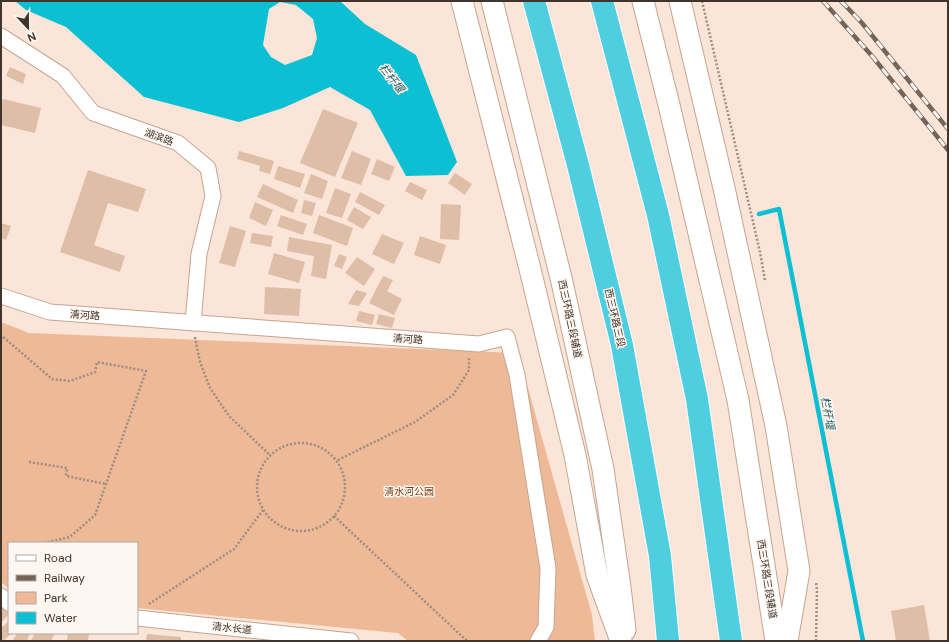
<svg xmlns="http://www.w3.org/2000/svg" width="949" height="642" font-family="'DM Sans','Noto Sans SC',sans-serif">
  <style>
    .green { fill: #edb996 }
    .water { fill: #0cbfd3; fill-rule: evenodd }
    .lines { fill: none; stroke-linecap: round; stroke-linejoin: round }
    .stream { stroke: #0cbfd3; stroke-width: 4.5 }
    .building { fill: #dfbea8 }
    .street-casing { stroke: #c5a590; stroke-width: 17 }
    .secondary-casing { stroke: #c5a590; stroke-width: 23 }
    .highway-casing { stroke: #fff; stroke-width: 24 }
    .path { stroke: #9e8d82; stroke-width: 2.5; stroke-dasharray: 2 2; stroke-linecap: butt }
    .street { stroke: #fff; stroke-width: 15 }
    .secondary { stroke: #fff; stroke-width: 21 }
    .highway { stroke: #4fcee0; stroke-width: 22 }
    .rail-casing { stroke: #74655b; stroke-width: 4.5 }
    .rail { stroke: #fdf6f1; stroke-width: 3; stroke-dasharray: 9; stroke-linecap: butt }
    .labels { text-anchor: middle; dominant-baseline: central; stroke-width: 3; stroke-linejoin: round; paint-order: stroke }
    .street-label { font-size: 10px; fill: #41342b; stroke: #fdf6f1 }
    .park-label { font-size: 10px; fill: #753f13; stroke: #fdf6f1 }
    .water-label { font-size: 11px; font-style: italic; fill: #225e67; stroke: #fdf6f1 }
  </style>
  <rect width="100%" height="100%" fill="#fae5d8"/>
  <polygon class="green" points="1,322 29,333 518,353 592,615 595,641 408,641 398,633 137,608 137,543 9,543 9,589 1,582"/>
  <path class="water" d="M 15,1 L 340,1 L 365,24 L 416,55 L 457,162 L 448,175 L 406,176 L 370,110 L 330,87 L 283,108 L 239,122 L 144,97 L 66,27 L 26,10 ZM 280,2 L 296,5 L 313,19 L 317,38 L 312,55 L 285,65 L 271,57 L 263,45 L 269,9 Z"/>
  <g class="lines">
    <polyline class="stream" points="759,214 779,209 863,641"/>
  </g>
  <g class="building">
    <polygon points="10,67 26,74 23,84 6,76"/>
    <polygon points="3,99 41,108 35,133 1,125 1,106"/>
    <polygon points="323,109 358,123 335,177 300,163"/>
    <polygon points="239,151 274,161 270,174 259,171 260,166 237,159"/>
    <polygon points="352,151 371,159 361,185 341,178"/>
    <polygon points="377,159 395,167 389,181 371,174"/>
    <polygon points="278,166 305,174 300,188 274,179"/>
    <polygon points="88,170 146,189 138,212 108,203 94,245 125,256 120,272 60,252"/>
    <polygon points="455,173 472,184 465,195 448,183"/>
    <polygon points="311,174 328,181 322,199 304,193"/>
    <polygon points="410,182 427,190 422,200 405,191"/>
    <polygon points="263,184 298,200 293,213 257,197"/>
    <polygon points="335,188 351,194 342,218 326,213"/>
    <polygon points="360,192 385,205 379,215 355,202"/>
    <polygon points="304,200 316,203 312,216 301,213"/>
    <polygon points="255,202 273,210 266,226 249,218"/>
    <polygon points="441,204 461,205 459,240 440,239"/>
    <polygon points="354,207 371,217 363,229 347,220"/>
    <polygon points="281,215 307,224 303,235 277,226"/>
    <polygon points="319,215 353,228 347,246 313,233"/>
    <polygon points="1,223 11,226 6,240 1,238"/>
    <polygon points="230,226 246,231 235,267 219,263"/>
    <polygon points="252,233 273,236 271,247 250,243"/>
    <polygon points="382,234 404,243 394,264 372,254"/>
    <polygon points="420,236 446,245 440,264 414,255"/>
    <polygon points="289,237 332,245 326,279 311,276 314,256 287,251"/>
    <polygon points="274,253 305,262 299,283 268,274"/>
    <polygon points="339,254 347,257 342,269 334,266"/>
    <polygon points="357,257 375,269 364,286 345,273"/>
    <polygon points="383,276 393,280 387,291 402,299 394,315 369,303"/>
    <polygon points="265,287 301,289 299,316 264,314"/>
    <polygon points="356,290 367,293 359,306 348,304"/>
    <polygon points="359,311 375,315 372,325 356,321"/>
    <polygon points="379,314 395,318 392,328 376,324"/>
    <polygon points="1,601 9,608 9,614 1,623"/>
    <polygon points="924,605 930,641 896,641 891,611"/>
    <polygon points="9,621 9,633 12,633 3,641 1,641 1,628"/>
    <polygon points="18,633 30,633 27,641 12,641"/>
    <polygon points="35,633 55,633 51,641 31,641"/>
    <polygon points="68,633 89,633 88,641 67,640"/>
    <polygon points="147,634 181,637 181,641 146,641"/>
  </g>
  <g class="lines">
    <g class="street-casing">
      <g id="street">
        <polyline points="1,36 63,76 93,113 178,143 208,168 213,196 199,254 193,323"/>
        <polyline points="1,296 50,312 479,344 507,337 517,375 548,568 546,627 538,641"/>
        <polyline points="1,596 9,603"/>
        <polyline points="137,618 351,641"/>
      </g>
    </g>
    <g class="secondary-casing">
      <g id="secondary">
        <polyline points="462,1 530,269 575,455 597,575 621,641"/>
        <polyline points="492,1 562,282 603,469 620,587 625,630"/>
        <polyline points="643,1 669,105 738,400 776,641"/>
        <polyline points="680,1 724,188 776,426 799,571 787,641"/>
      </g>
    </g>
    <g class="highway-casing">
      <g id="highway">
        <polyline points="534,1 578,165 622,345 660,556 668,641"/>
        <polyline points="602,1 658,215 697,399 731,641"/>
      </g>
    </g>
    <g class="path">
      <polyline points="702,1 760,252 765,281"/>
      <polyline points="195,337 200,362 210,388 229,416 270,455"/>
      <polyline points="1,338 2,336 52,379 70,381 95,372 97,362 146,371 95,515 70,537 44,543"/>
      <circle cx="301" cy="487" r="44"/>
      <polyline points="338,460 415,422 453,395 469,370 469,358"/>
      <polyline points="29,462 67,468 66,476 106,484"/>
      <polyline points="334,516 467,641"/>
      <polyline points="149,604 234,549 263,510"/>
      <polyline points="816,641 817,590 816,582"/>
    </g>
    <use href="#street" class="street"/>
    <use href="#secondary" class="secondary"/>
    <use href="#highway" class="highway"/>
    <g class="rail-casing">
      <g id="rail">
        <polyline points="823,1 872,56 948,150"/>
        <polyline points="841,1 862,23 948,129"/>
      </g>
    </g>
    <use href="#rail" class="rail"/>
  </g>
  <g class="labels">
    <g class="street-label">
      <text transform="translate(159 137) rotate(20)">湖滨路</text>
      <text transform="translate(85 315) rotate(4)">清河路</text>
      <text transform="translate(615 318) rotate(77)">西三环路三段</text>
      <text transform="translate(570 319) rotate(78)">西三环路三段辅道</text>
      <text transform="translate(408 339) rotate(4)">清河路</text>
      <text transform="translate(767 579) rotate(81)">西三环路三段辅道</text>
      <text transform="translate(232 628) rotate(6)">清水长道</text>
    </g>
    <g class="park-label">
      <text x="409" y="491">清水河公园</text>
    </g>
    <g class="water-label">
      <text transform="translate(392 78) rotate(52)">栏杆堰</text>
      <text transform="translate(828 413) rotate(79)">栏杆堰</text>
    </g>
  </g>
  <rect width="949" height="642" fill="none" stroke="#41342b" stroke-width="4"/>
  <rect x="8" y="542" width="130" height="92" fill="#fdf6f1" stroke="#b2a8a2"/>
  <rect x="16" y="555" width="20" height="6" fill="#ffffff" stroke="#b2a8a2"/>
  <text x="44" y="562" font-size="12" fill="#41342b">Road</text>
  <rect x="16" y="575" width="20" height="6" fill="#74655b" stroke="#b2a8a2"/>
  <text x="44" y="582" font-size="12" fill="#41342b">Railway</text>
  <rect x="16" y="592" width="20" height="12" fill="#edb996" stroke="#b2a8a2"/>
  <text x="44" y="602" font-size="12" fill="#41342b">Park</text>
  <rect x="16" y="612" width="20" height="12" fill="#0cbfd3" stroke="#b2a8a2"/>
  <text x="44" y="622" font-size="12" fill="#41342b">Water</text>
  <g transform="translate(28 28) rotate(158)" stroke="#fdf6f1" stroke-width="3" paint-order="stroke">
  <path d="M0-3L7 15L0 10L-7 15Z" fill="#41342b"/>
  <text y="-6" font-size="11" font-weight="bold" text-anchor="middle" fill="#41342b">N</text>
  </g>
</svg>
